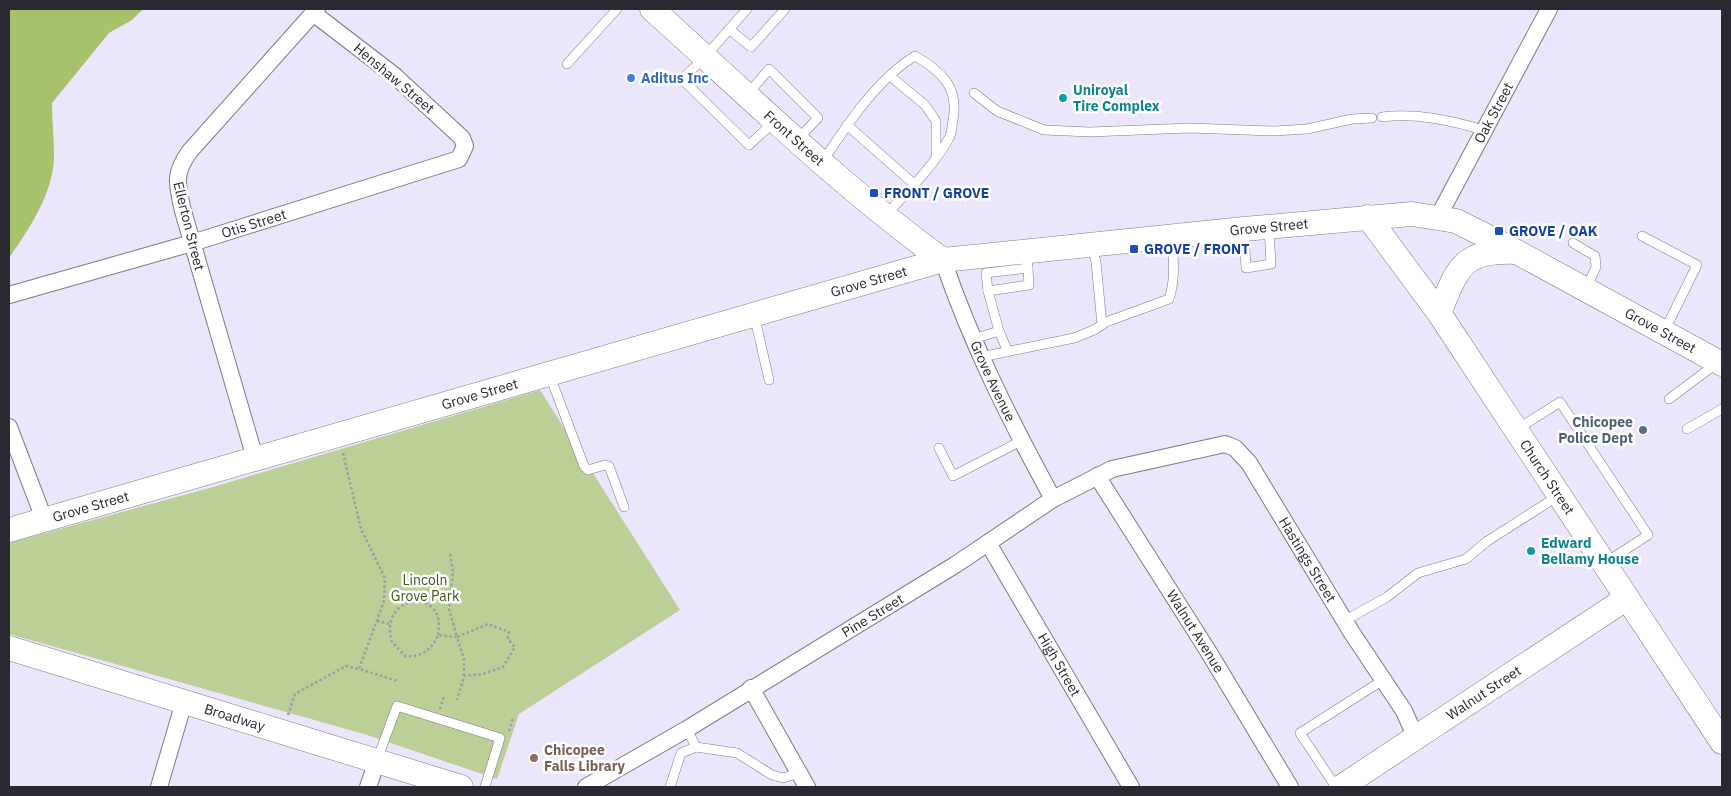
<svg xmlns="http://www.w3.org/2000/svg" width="1731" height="796" font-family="'IBM Plex Sans',sans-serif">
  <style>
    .green { fill: #bccf97 }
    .forest { fill: #a7c26b }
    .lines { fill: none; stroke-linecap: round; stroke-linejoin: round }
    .lane-casing { stroke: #7e798c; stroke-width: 10 }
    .street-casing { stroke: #7e798c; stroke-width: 18 }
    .secondary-casing { stroke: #7e798c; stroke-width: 25 }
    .path { stroke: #9e9baa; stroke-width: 2.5; stroke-dasharray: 2.5 2.5; stroke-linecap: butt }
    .lane { stroke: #fff; stroke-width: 9 }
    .street { stroke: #fff; stroke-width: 16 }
    .secondary { stroke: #fff; stroke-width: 24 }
    .shop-dot { fill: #3f7fe0; stroke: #fff; stroke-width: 2 }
    .culture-dot { fill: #0f9aa8; stroke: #fff; stroke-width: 2 }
    .transit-dot { fill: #1a4fb4; stroke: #fff; stroke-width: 2 }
    .service-dot { fill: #5c6f8a; stroke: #fff; stroke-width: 2 }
    .education-dot { fill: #8d6e63; stroke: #fff; stroke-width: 2 }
    .labels { text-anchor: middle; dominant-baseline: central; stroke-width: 5; stroke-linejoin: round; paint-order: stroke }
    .street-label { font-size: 14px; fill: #2a2830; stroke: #fff }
    .shop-label { font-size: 14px; font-weight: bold; fill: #366cbe; stroke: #fff; text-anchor: start }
    .culture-label { font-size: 14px; font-weight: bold; fill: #0d838f; stroke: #fff; text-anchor: start }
    .transit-label { font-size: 14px; font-weight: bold; fill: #164399; stroke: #fff; text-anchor: start }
    .service-label { font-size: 14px; font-weight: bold; fill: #4e5e75; stroke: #fff; text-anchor: end }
    .park-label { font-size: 14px; fill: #465718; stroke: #fff }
    .education-label { font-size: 14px; font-weight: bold; fill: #785e54; stroke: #fff; text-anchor: start }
  </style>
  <rect width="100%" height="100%" fill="#ebe6fb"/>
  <polygon class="green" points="540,390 680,610 519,714 497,779 364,734 9,634 9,543 213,487"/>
  <path class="forest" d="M 9,9 L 143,9 L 132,20 L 109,33 L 52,103 C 52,121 54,140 54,157 C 53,194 29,229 9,258 Z"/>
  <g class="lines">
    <g class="lane-casing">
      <g id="lane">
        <polyline points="747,9 705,57 682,79 749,145 774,122"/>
        <polyline points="729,29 751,47 785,9"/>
        <polyline points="567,64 617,9"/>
        <polyline points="890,76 925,105 936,121 936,155"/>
        <polyline points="974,93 997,111 1044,130 1090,132 1189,128 1275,131 1307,129 1352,119 1372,118"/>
        <polyline points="748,94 769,69 818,118 797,140"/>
        <path d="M 1382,117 C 1417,113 1450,120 1483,130"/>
        <polyline points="847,125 914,184"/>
        <path d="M 823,161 C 847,125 878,78 915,56 C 942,71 959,88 953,120 C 952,125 952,133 949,138 C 934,166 906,193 885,216"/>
        <polyline points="1244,229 1246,268 1271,264 1269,227"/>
        <polyline points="1642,236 1697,265 1664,332"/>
        <polyline points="1573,243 1595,256 1596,267 1586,289"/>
        <polyline points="1092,247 1096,262 1102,325"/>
        <polyline points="988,291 986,273 1028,268"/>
        <polyline points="754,314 769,380"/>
        <polyline points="999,331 1008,352"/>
        <polyline points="973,339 999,331 988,291 1029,285 1027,253"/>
        <path d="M 981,357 L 1074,338 L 1094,330 L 1106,322 L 1169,299 C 1176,279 1173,257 1172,236"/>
        <polyline points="550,376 584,466 588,470 605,465 609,466 624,507"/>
        <polyline points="1669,399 1717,363"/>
        <polyline points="1687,429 1722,409"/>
        <polyline points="1516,430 1560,402 1648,535 1605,563"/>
        <polyline points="939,448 953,476 1021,441"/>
        <polyline points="1344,621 1387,597 1418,573 1466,559 1486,542 1558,496"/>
        <polyline points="687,729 696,747 737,753 772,775 783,778 799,773"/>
        <polyline points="377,760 397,706 500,738 485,787"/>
        <polyline points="670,787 681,753 696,747"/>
        <polyline points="1336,787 1300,733 1383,680"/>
      </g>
    </g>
    <g class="street-casing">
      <g id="street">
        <path id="s1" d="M 1438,217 L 1549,9"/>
        <path id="s2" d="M 943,260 C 971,343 1011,422 1053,499"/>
        <path id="s3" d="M 9,295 L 192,243 L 459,159 L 465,146 L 462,138 L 395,76 L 313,13"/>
        <polyline points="9,427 44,519"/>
        <path d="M 255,458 L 183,211 C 177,184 173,174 190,151 L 317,9"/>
        <path id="s4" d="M 1097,476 L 1208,651 L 1290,787"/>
        <path id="s5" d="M 988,543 L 1131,787"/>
        <polyline points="751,688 807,787"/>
        <polyline points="159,787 184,702"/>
        <polyline points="368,787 377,761"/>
        <path id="s6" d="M 586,787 L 687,729 L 955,565 L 1053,499 L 1112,469 L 1225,444 L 1235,448 L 1249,463 L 1352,633 L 1404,711 L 1416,738"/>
      </g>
    </g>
    <g class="secondary-casing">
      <g id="secondary">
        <path id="s7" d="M 652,9 C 747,94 839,185 943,260"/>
        <path id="s8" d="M 1368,217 L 1439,313 L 1722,742"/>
        <path d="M 1439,313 C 1458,268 1461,250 1516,252"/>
        <path id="s9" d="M 9,530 L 943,260 L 1244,229 L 1412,214 L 1456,221 L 1504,245 L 1722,364"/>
        <path id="s10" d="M 9,648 L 461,787"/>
        <path id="s11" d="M 1341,787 L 1627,598"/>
      </g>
    </g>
    <g class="path">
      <polyline points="343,453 361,529 385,578 384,601 359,669 398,681"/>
      <polyline points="450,554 453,571 449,609 457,637 488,624 509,632 508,639 515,647 503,667 483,674 464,676 457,700"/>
      <polyline points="377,621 390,624"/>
      <path d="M 438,635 C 448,585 377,594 392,642 L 405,656 C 420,658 432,650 438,635 L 457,637 L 464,659 L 464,676"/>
      <polyline points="440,709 444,696"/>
      <polyline points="288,715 295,694 346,666 359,669"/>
      <polyline points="509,731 513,718"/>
    </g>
    <use href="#lane" class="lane"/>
    <use href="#street" class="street"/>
    <use href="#secondary" class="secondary"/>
  </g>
  <circle class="shop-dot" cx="631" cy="78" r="5"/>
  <g class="culture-dot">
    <circle cx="1063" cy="98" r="5"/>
    <circle cx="1531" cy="551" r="5"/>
  </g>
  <g class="transit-dot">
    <rect x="869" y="188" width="10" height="10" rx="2.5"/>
    <rect x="1494" y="226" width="10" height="10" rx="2.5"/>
    <rect x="1129" y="244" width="10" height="10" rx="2.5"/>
  </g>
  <circle class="service-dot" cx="1643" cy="430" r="5"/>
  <circle class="education-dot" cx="534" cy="758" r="5"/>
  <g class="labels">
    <g class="street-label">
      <text transform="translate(394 78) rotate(40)">Henshaw Street</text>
      <text stroke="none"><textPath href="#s1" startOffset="118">Oak Street</textPath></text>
      <text stroke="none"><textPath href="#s7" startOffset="192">Front Street</textPath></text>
      <text stroke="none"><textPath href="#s3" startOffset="255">Otis Street</textPath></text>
      <text transform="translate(189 226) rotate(76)">Ellerton Street</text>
      <text stroke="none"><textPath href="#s9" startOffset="1300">Grove Street</textPath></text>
      <text stroke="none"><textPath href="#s9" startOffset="895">Grove Street</textPath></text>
      <text stroke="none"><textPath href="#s9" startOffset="1720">Grove Street</textPath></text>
      <text stroke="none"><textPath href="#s2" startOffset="131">Grove Avenue</textPath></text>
      <text stroke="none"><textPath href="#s9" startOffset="490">Grove Street</textPath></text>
      <text stroke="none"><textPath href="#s8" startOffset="316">Church Street</textPath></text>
      <text stroke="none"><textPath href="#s9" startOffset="85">Grove Street</textPath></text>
      <text stroke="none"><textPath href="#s6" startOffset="875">Hastings Street</textPath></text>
      <text stroke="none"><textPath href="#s6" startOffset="334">Pine Street</textPath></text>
      <text stroke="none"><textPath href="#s4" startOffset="184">Walnut Avenue</textPath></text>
      <text stroke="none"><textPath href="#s5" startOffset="141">High Street</textPath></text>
      <text stroke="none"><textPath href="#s11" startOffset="171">Walnut Street</textPath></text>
      <text stroke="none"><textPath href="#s10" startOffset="236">Broadway</textPath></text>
    </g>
    <g class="shop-label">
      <text x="641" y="78">Aditus Inc</text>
    </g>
    <g class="culture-label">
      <text x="1073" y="90">Uniroyal<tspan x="1073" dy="16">Tire Complex</tspan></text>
      <text x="1541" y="543">Edward<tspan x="1541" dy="16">Bellamy House</tspan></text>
    </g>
    <g class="transit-label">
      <text x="884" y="193">FRONT / GROVE</text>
      <text x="1509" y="231">GROVE / OAK</text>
      <text x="1144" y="249">GROVE / FRONT</text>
    </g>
    <g class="service-label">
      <text x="1633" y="422">Chicopee<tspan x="1633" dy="16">Police Dept</tspan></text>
    </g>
    <g class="park-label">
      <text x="425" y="580">Lincoln<tspan x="425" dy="16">Grove Park</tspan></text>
    </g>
    <g class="education-label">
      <text x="544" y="750">Chicopee<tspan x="544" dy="16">Falls Library</tspan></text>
    </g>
  </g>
  <rect width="1731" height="796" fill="none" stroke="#2a2830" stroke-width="20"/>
</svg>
